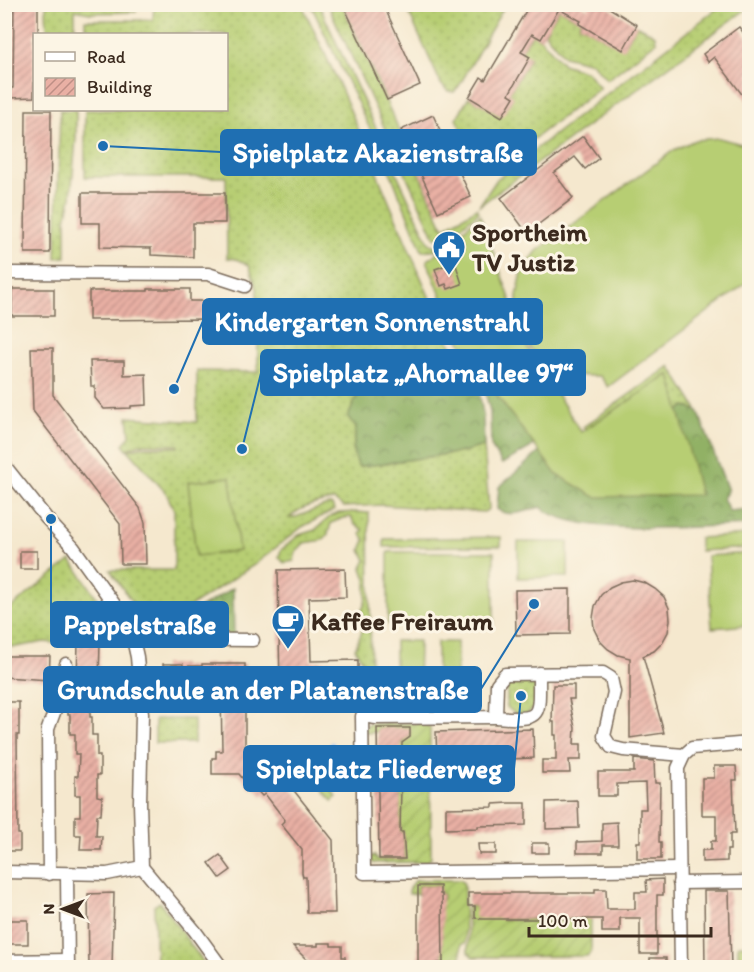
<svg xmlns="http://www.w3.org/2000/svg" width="754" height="972" font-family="Itim,sans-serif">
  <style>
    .grass { fill: url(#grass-dots); stroke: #797c48; stroke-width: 1.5 }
    .forest { fill: url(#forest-crowns); stroke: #666e42; stroke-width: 1.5 }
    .garden { fill: url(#garden-furrows); stroke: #797c48; stroke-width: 1.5 }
    .pitch { fill: #b7ce73; stroke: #797c48; stroke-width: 1.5 }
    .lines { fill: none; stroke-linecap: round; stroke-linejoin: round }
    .stream { stroke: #80b3ed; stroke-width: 4 }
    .building { fill: url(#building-hatch) }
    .minor-casing { stroke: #7c6c5c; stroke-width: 15 }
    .minor { stroke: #fff; stroke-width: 12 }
    .labels { text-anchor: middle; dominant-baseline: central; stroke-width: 6; stroke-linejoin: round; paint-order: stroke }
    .poi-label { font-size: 26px; font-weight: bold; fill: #3b2a1e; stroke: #fcf5e5; text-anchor: start }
    .leader { fill: none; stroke: #1f6fb2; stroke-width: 2 }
    .callout-dot { fill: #1f6fb2; stroke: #fcf5e5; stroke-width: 2 }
    .callout { fill: #1f6fb2; stroke: #1f6fb2; stroke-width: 2 }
    .callout-label { font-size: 27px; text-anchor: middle; font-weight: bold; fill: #fff }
  </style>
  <defs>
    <pattern id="grass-dots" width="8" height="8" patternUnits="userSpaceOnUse" patternTransform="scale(1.5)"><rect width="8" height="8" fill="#b7ce73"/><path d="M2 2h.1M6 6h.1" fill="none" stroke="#9eb163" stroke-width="1.8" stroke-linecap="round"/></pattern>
    <pattern id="forest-crowns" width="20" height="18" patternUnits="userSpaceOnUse" patternTransform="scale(1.5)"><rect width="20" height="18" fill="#91b165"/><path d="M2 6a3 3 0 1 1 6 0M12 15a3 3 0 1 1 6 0" fill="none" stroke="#789053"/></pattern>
    <pattern id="garden-furrows" width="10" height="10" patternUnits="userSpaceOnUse" patternTransform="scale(1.5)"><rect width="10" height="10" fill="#b7ce73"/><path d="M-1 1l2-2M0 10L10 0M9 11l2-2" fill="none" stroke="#9eb163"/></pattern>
    <pattern id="building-hatch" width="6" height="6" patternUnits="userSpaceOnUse" patternTransform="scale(1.5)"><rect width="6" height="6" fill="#e9b0a4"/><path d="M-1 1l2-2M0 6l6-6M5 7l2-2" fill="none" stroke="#be8f85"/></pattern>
  </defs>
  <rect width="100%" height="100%" fill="#fcf5e5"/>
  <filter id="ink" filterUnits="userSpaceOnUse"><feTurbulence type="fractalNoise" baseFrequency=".0167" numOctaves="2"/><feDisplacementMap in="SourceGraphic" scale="12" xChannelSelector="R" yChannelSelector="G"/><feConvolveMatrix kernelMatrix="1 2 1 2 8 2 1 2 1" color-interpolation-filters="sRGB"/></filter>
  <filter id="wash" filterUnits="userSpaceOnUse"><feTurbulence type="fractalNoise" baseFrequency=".008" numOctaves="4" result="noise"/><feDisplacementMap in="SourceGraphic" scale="24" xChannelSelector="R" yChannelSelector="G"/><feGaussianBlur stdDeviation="1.35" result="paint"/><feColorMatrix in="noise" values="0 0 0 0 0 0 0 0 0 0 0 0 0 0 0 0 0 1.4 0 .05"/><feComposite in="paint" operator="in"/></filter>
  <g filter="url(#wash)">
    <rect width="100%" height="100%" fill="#f5e8ce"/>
    <g class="grass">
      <polygon points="723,4 741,5 745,10 479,206 497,179"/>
      <polygon points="46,5 46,4 137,5 136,12 90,13 75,10 75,34 47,34"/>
      <path d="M 154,5 L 302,5 L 340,86 L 442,327 L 463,370 L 357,396 L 356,428 L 353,452 L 359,467 L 462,452 L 484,446 L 489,509 L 484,512 L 382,505 L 344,507 L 334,500 C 319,502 300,507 289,518 L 296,517 L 327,505 L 332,505 L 334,510 L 302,527 L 254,565 L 191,606 L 180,609 L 140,614 L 110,570 L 174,570 L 174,510 L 166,493 L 128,450 L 140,447 L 178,447 L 178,445 L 140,444 L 127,449 L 123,444 L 130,436 L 128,417 L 197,422 L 197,371 L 258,372 L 257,289 L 249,265 L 236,259 L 227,258 L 226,177 L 85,177 L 85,110 L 226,110 L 226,34 L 85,34 L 85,20 L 153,20 Z"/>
      <polygon points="311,5 319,5 429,243 440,249 422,251 389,169"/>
      <polygon points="328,5 342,5 444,228 477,208 479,212 443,240 441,237 435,238"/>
      <polygon points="410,5 505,5 459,86 454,92 448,91 441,84 409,13"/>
      <polygon points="559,9 581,21 579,24 623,49 637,25 655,35 656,42 607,80 592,63 564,56 545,33"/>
      <polygon points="532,34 541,39 563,64 587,72 600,88 498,166 484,167 479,162 456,119 469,97 501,116 513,97 509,94 530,58 521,52"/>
      <polygon points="60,110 76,110 76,139 71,197 66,219 66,257 56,258"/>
      <polygon points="670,366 698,411 685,406 674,415 593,434 583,427"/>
      <polygon points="355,512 369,513 371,681 369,706 361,705 359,698 364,697 364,663 355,649 363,629 360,614 365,603 366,596 366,579 362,568 366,560 361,550 365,540 361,534 363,529 355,525 351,517 343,518 331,523 328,534 323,540 304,543 296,552 294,561 284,563 279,557 281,550 299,535 315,530 331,516 339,513"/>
      <polygon points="71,560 111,618 117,631 100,641 64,644 44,642 16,647 5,646 5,609 9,609"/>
      <polygon points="515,678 527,678 535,686 535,707 527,714 515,714 507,707 507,686"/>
      <rect x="155" y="719" width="39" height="24"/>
      <polygon points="160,902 207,967 156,967 154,906"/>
      <rect x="738" y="945" width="11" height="22"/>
    </g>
    <g class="forest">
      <polygon points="463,370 479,391 483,414 484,446 462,452 359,467 353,452 356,428 348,417 357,396"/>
      <polygon points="480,377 489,378 538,440 530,448 502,464 491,446 490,411 484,388"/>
      <path d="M 685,406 L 698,411 L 728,491 L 723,498 L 729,511 L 749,509 L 749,525 C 702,526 576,538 541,507 C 528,510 508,519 497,509 L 499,487 L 542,450 L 674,415 Z"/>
      <polygon points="233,588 234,636 148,634 144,617 181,616 193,612"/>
    </g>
    <g class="garden">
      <polygon points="425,723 430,727 431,858 427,862 373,863 366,856 375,856 376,859 405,859 403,832 400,832 400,794 402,793 402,781 400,781 399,764 402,763 402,756 399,756 399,744 404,743 405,739 410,737 410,730 408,728 378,728 377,732 365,733 365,728 369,724"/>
      <polygon points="416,880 461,880 464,884 465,943 461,944 461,967 438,967 438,963 443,962 440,899 443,899 443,894 440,894 440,886 418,886 418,894 409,894 409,888"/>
      <polygon points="591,904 591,952 587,956 473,957 468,952 468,906 475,906 503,920 585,919"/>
    </g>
    <g class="pitch">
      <path d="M 719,138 L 749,146 L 749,281 L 608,387 L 600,376 C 570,377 544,370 526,342 C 524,339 522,333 520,330 L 525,344 L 581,432 L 670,374 L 700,495 L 595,497 L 556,474 L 504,405 L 459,340 L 427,261 L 480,215 L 517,318 L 517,296 L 522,272 L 537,251 L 674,150 L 695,140 Z"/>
      <polygon points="230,477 239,551 196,556 188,482"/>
      <polygon points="749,535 749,548 700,551 699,538"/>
      <polygon points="501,537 501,546 384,547 384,539"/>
      <polygon points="518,542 568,542 568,577 518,578"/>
      <polygon points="388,552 494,552 494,623 388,624"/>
      <polygon points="749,553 749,625 712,628 707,556"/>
      <polygon points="395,641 419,641 418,688 395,688"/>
      <rect x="437" y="642" width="20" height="44"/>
      <polygon points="316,771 337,797 332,801 311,774"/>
    </g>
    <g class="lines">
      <polyline class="stream" points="325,760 332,744"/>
    </g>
    <g id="blocks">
      <g class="building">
        <polygon points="14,4 38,4 38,34 34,34 34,97 11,98 11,88 13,88"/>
        <polygon points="343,4 383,4 420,85 387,100"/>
        <polygon points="530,4 579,4 588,9 590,4 603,4 637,25 623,50 579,24 581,21 559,9 541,39 532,34 521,52 530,57 509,94 514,97 502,117 469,97 481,77 485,80"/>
        <polygon points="739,27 750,41 750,105 714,57 708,62 703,54"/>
        <polygon points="26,110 51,110 50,253 25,253"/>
        <polygon points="433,115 471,197 438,212 401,130"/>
        <polygon points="583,136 599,158 585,169 575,157 554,173 573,198 527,233 501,198"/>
        <polygon points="82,193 225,193 225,223 193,223 193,257 151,255 151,248 100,247 100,223 82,223"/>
        <polygon points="455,262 462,284 448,289 446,284 441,286 435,269"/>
        <rect x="12" y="289" width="42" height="27"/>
        <polygon points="148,289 190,289 190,301 251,301 251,327 206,327 206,319 89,320 89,291 148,291"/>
        <polygon points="31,348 53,348 53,395 140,508 145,523 146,564 121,564 120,524 33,411"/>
        <polygon points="90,361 124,361 124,375 146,374 147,405 131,406 131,408 104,409 95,398 95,386 91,386"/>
        <rect x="20" y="551" width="17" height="18"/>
        <polygon points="345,569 346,597 309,598 311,661 358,660 358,688 280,690 278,570"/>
        <polygon points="633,580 645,583 655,589 664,597 669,608 670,620 668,632 662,643 654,651 643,656 664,733 630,738 630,658 618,655 608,649 600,641 594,629 593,618 595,606 601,595 610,587 621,582"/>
        <polygon points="570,589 570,634 516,635 515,590"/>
        <polygon points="78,642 100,643 99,679 90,679 90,717 92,717 92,735 97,735 97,756 100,756 100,775 97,775 97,796 102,797 101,815 97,815 96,836 102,836 101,850 80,850 81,835 75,835 75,816 80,816 80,795 75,795 75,776 78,776 79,754 75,754 75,734 70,734 70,715 68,715 68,698 72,680 77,680"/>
        <polygon points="4,656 50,656 49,680 4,677"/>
        <polygon points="163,664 183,664 183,666 202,666 202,664 245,664 245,750 250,750 261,763 269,759 333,840 335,913 307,913 306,877 303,877 302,873 302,850 281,824 285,820 265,794 262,796 254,787 251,789 239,774 212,774 212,758 216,758 216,751 222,751 221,691 202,691 202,697 163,697"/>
        <polygon points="553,685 574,685 574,699 569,699 575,728 574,744 581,744 581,760 569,760 570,773 542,773 542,760 556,760 556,735 554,735 554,722 552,722"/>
        <polygon points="4,702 19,702 19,735 17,735 18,834 20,834 20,851 4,851"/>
        <polygon points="377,728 410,728 410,737 402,743 400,832 403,832 405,859 379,859"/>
        <polygon points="533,729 534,758 437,762 436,732"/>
        <polygon points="634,759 654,761 655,783 660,783 659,842 661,842 661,859 637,859 637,842 640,842 640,809 646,809 645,783 617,784 617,796 598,796 598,772 634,772"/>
        <polygon points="714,766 736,766 737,780 733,780 735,834 730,834 730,850 727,850 727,861 702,862 702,850 711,850 711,841 716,841 716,815 702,815 702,778 714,778"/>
        <polygon points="578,801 579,828 546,829 546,802"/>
        <polygon points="509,803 526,803 526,825 478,826 478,828 446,829 446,808 493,807 493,804"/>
        <polygon points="617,822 618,845 603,845 603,853 577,853 577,842 602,841 602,823"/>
        <rect x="532" y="843" width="17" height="10"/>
        <polygon points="478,844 496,844 496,854 479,854"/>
        <polygon points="220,855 231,870 220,878 209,863"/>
        <polygon points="663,879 663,895 657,895 657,954 640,954 640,918 620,918 620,932 602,932 602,919 482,919 475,918 475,906 468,906 468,893 595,893 595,889 606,889 607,909 635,909 635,892 647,892 646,880"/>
        <polygon points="418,886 440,886 440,894 442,894 443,963 438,963 438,968 418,968"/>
        <polygon points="704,891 729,891 731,968 705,968"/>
        <polygon points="114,893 112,968 89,968 88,894"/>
        <rect x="4" y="920" width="24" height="24"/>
        <polygon points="318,943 331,943 331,946 342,946 342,957 345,957 345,968 315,968 293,946 318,946"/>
        <rect x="650" y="958" width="16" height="10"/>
      </g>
    </g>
  </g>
  <g filter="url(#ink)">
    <use href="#blocks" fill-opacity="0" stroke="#7c6c5c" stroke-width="1.5"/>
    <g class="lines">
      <g class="minor-casing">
        <g id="minor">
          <polyline points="4,273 208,274 245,286"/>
          <polyline points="4,465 47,519 73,547 124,618 133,639 137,657 142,714 140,803 142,867 195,931 222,968"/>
          <polyline points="133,639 253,640"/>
          <path d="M 496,717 C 543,721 539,717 539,673"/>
          <polyline points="679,869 364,873 362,716 376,718 496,717 497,684 505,674 603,673 611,678 614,692 604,736 611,747 623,750 684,755"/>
          <polyline points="4,872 107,874 142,867"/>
          <polyline points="49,874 48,729 62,691 66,664"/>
          <polyline points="67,875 68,968"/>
          <polyline points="679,883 750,882"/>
          <polyline points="4,961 67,960"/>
          <polyline points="681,968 678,768 684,755 692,748 750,743"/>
        </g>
      </g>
      <use href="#minor" class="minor"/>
    </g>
  </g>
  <defs>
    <g id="civic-pin" transform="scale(1.725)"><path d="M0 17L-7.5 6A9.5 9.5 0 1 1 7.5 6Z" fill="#1f6fb2" stroke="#fcf5e5"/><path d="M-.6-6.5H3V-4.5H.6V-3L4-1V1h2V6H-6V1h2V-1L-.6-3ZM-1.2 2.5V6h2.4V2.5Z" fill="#fff"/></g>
    <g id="cafe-pin" transform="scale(1.725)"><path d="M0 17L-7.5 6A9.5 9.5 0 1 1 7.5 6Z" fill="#1f6fb2" stroke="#fcf5e5"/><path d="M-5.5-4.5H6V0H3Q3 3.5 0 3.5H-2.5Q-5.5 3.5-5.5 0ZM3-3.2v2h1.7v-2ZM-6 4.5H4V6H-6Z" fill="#fff"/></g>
  </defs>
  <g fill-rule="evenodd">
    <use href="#civic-pin" x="449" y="247"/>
    <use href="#cafe-pin" x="288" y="621"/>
  </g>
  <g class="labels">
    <g class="poi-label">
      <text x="472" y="232">Sportheim<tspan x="472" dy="30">TV Justiz</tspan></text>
      <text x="311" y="621">Kaffee Freiraum</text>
    </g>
  </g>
  <path class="leader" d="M103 146L221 152M174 389L203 321M242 449L261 373M51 519L51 625M534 604L481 689M521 696L514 769"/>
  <g class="callout-dot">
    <circle cx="103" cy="146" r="6"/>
    <circle cx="174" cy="389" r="6"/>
    <circle cx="242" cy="449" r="6"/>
    <circle cx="51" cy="519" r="6"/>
    <circle cx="534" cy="604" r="6"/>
    <circle cx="521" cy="696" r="6"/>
  </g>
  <g class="callout">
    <rect x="221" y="130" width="315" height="45" rx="6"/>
    <rect x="203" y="299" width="339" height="45" rx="6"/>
    <rect x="261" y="350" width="324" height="45" rx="6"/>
    <rect x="51" y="602" width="177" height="45" rx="6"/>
    <rect x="44" y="667" width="437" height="45" rx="6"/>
    <rect x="244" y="746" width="270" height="45" rx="6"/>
  </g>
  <g class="callout-label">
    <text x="378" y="162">Spielplatz Akazienstraße</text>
    <text x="372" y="331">Kindergarten Sonnenstrahl</text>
    <text x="423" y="382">Spielplatz „Ahornallee 97“</text>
    <text x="140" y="634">Pappelstraße</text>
    <text x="263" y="699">Grundschule an der Platanenstraße</text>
    <text x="379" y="778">Spielplatz Fliederweg</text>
  </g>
  <rect width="754" height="972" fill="none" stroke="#fcf5e5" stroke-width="24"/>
  <rect x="33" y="33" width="195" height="78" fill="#fcf5e5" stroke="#afa495" stroke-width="1.5"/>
  <rect x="45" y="52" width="30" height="9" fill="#ffffff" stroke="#afa495" stroke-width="1.5"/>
  <text x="87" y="63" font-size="18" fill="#3b2a1e">Road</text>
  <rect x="45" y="78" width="30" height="18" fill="url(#building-hatch)" stroke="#afa495" stroke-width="1.5"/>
  <text x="87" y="93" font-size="18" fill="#3b2a1e">Building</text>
  <g transform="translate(63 909) rotate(270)" stroke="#fcf5e5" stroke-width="4.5" paint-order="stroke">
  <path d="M0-4.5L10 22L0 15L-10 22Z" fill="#3b2a1e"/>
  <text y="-9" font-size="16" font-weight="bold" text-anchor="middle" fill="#3b2a1e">N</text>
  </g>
  <path d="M529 927v9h182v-9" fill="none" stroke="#3b2a1e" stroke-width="3"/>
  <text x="538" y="927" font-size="18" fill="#3b2a1e" stroke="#fcf5e5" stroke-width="4.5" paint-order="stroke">100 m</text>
</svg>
